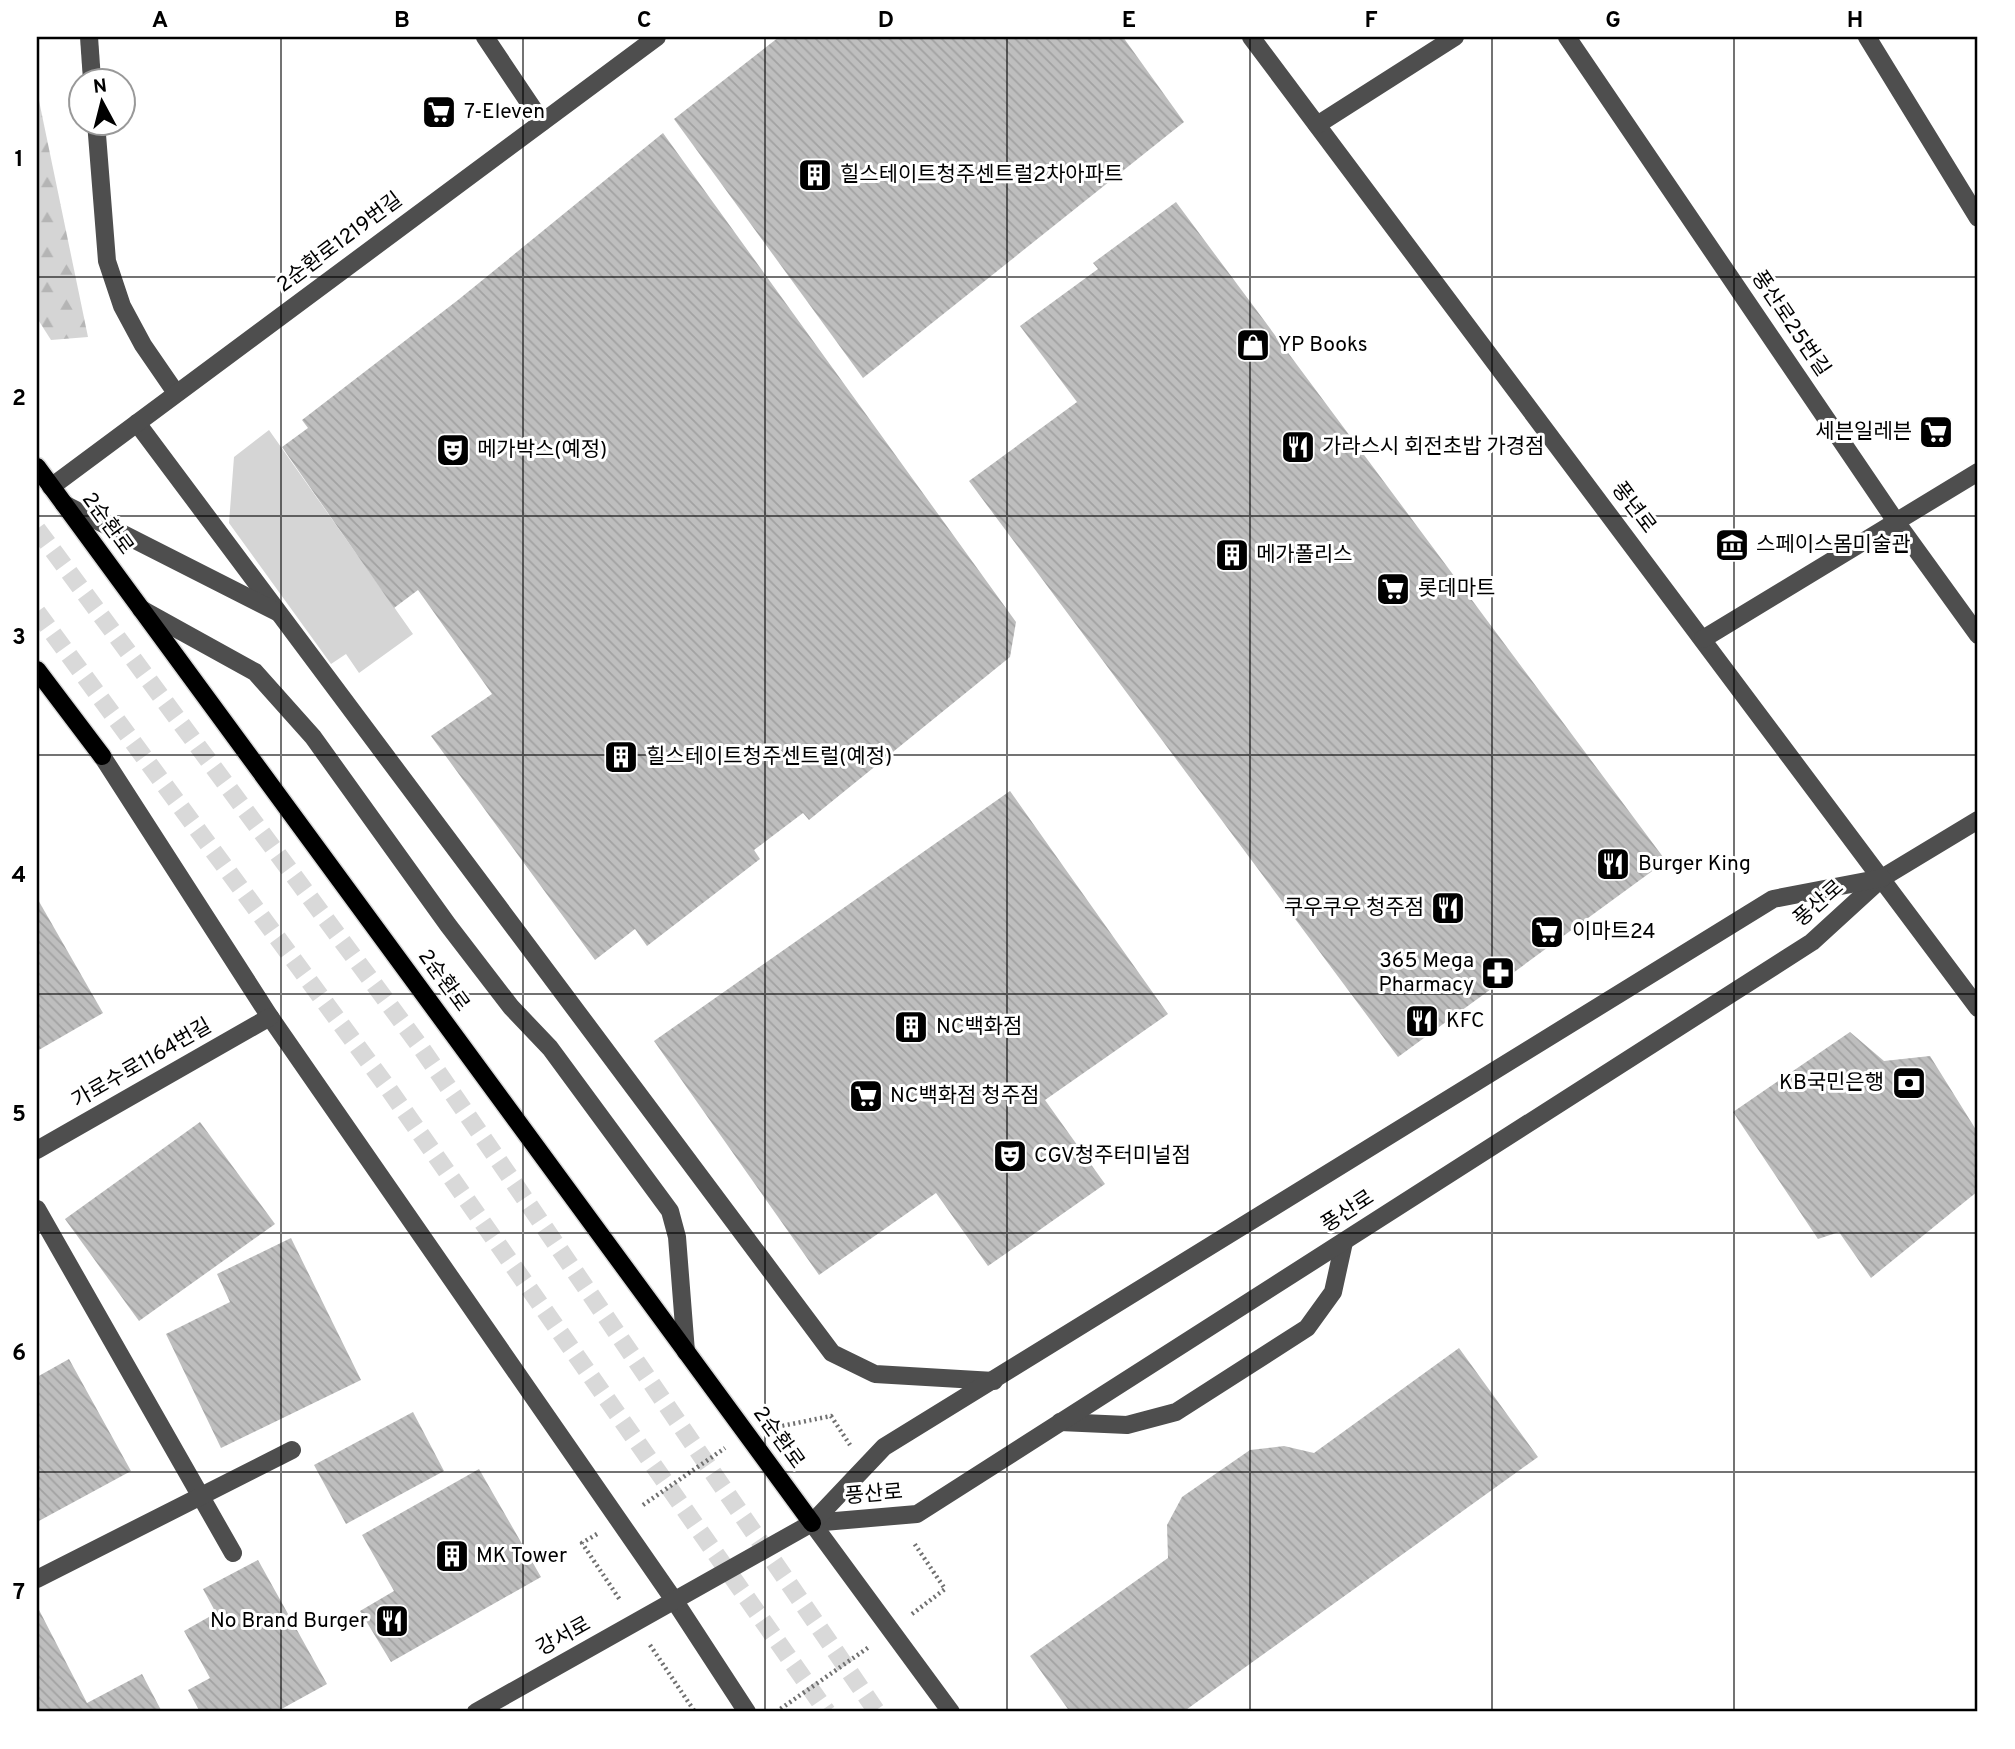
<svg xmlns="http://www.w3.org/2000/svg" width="2015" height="1749" font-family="Overpass,'Noto Sans KR',sans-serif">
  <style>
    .green { fill: #d5d5d5 }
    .forest { fill: url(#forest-firs) }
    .building { fill: url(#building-back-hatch) }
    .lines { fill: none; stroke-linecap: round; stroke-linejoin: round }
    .minor-tunnel { stroke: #d9d9d9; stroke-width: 18; stroke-dasharray: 18 9; stroke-linecap: butt }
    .major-casing { stroke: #dbdbdb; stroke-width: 21 }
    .path { stroke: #707070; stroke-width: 4.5; stroke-dasharray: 2 3.5; stroke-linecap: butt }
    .minor { stroke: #4e4e4e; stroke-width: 18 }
    .major { stroke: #000; stroke-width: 18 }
    .grid { fill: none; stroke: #000; stroke-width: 2; stroke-opacity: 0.55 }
    .labels { text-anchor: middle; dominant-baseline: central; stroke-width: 6; stroke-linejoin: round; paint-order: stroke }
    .poi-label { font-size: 21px; fill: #000; stroke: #fff; text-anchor: start }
    .street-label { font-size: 21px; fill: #000; stroke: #fff }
    .neatline { fill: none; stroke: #000; stroke-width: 2.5 }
    .grid-label { font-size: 23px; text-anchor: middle; font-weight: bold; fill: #000 }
  </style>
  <defs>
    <pattern id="forest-firs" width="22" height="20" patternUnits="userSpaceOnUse" patternTransform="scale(1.75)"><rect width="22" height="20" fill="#d5d5d5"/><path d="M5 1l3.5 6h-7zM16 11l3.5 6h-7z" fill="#b5b5b5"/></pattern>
    <pattern id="building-back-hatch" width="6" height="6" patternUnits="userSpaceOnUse" patternTransform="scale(1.75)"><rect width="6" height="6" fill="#bebebe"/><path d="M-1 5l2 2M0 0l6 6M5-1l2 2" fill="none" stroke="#a2a2a2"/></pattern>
  </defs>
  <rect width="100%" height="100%" fill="#fff"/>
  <polygon class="green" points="269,430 413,634 359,673 346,654 331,664 229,523 234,457"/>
  <polygon class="forest" points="37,91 88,337 51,340 37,318"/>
  <g class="building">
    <polygon points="779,37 1123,37 1184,122 863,378 674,119"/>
    <polygon points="663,133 1016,622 1010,657 809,820 803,813 754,850 760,859 647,946 635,929 595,960 431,736 492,694 418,590 394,608 282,447 308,428 302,420 458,300"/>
    <polygon points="1176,202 1666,861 1398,1057 969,481 1077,402 1020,326 1098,269 1093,263"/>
    <polygon points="1010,791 1168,1014 1045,1100 1105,1184 988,1266 936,1193 819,1275 654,1041"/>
    <polygon points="37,898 103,1013 37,1051"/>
    <polygon points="1850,1032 1884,1061 1930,1056 1978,1133 1978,1191 1871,1278 1839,1232 1818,1239 1733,1112"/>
    <polygon points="200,1122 275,1224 139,1321 65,1219"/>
    <polygon points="291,1238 361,1380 221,1448 166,1334 230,1302 217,1274"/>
    <polygon points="1459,1348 1538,1457 1183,1712 1070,1712 1030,1656 1168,1558 1167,1525 1182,1497 1250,1450 1284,1446 1314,1453"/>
    <polygon points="69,1359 131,1471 37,1522 37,1419 39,1418 37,1413 37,1377"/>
    <polygon points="413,1412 444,1471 346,1524 314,1465"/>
    <polygon points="479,1469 541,1577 391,1662 360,1611 394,1591 362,1535"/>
    <polygon points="258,1560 327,1684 276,1712 200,1712 188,1690 210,1678 184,1631 216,1613 203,1589"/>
    <polygon points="37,1606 87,1703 142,1674 162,1712 37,1712"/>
  </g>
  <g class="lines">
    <g class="minor-tunnel">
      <polyline points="37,529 422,1049 877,1712"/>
      <polyline points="37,612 388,1088 827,1712"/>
    </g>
    <g class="major-casing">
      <g id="major">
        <polyline points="37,467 812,1523"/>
        <polyline points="37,670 102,756"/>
      </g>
    </g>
    <g class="path">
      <polyline points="777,1427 831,1416 850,1445"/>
      <polyline points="643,1505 725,1448"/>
      <polyline points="597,1534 582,1543 620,1600"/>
      <polyline points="912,1614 945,1589 914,1543"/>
      <polyline points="650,1645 695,1712"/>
      <polyline points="776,1712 869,1647"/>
    </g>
    <g class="minor">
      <polyline points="89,37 92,80"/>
      <polyline points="485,37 542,122"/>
      <polyline points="1251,37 1978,1008"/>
      <polyline points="1567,37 1897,523 1978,635"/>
      <polyline points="1867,37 1978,218"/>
      <polyline points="96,122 107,261 122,306 143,345 176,393"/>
      <polyline points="1317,125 1455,37"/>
      <polyline points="137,423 832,1353 875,1374 994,1381"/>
      <polyline points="51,487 657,37"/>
      <polyline points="64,504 277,612"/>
      <polyline points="141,609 255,672 313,737 448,925 511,1007 550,1048 670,1211 677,1237 686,1352"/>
      <polyline points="1703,639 1978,472"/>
      <polyline points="102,756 270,1017 674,1600 747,1712"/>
      <polyline points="37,1150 270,1017"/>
      <polyline points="37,1209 233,1553"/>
      <polyline points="1060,1422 1127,1425 1176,1412 1307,1328 1333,1292 1344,1242"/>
      <polyline points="812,1523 917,1514 1812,942 1882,878 1978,820"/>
      <polyline points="812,1523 951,1712"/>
      <polyline points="37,1579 292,1450"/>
      <polyline points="476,1712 812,1523 884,1447 1773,899 1882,878"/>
    </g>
    <use href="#major" class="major"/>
  </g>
  <path class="grid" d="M 281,37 L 281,1712M 523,37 L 523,1712M 765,37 L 765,1712M 1007,37 L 1007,1712M 1250,37 L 1250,1712M 1492,37 L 1492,1712M 1734,37 L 1734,1712M 37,277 L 1978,277M 37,516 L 1978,516M 37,755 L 1978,755M 37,994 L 1978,994M 37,1233 L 1978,1233M 37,1472 L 1978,1472"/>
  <defs>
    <g id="supermarket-square" transform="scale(1.75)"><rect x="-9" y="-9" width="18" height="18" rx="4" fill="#000" stroke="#fff"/><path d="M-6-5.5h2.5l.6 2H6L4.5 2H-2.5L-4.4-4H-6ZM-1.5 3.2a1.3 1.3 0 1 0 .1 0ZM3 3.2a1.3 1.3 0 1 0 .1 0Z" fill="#fff"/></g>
    <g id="building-square" transform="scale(1.75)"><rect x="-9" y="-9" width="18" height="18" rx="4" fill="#000" stroke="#fff"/><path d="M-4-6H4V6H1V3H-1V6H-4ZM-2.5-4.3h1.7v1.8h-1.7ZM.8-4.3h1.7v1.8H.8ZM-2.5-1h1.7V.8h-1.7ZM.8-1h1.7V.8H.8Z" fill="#fff"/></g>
    <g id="shop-square" transform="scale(1.75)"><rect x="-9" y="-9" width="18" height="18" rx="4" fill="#000" stroke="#fff"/><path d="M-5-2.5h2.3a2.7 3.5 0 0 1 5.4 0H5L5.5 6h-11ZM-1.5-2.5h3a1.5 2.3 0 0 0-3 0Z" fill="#fff"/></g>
    <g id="restaurant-square" transform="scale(1.75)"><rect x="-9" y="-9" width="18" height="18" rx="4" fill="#000" stroke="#fff"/><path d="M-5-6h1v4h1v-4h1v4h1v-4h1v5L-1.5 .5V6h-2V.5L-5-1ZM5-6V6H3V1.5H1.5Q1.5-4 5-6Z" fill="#fff"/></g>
    <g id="theatre-square" transform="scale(1.75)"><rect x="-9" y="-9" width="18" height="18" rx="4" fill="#000" stroke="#fff"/><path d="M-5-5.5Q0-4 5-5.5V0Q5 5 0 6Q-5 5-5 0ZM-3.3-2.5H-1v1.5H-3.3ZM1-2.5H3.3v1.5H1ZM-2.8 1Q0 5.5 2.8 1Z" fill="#fff"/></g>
    <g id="museum-square" transform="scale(1.75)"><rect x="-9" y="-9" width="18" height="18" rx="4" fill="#000" stroke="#fff"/><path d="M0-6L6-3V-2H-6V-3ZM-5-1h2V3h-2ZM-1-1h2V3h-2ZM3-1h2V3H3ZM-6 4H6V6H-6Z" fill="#fff"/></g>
    <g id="pharmacy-square" transform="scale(1.75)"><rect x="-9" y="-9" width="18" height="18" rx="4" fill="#000" stroke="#fff"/><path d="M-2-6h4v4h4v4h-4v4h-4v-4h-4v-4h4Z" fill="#fff"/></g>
    <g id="bank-square" transform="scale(1.75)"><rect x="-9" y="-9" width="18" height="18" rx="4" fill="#000" stroke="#fff"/><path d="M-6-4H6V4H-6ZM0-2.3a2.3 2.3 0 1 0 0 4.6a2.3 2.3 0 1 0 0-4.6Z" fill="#fff"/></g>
  </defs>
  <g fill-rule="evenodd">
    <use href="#supermarket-square" x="439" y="112"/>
    <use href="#building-square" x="815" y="175"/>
    <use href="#shop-square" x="1253" y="345"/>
    <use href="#supermarket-square" x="1936" y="432"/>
    <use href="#restaurant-square" x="1298" y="447"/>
    <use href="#theatre-square" x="453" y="450"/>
    <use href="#museum-square" x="1732" y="545"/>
    <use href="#building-square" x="1232" y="555"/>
    <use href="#supermarket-square" x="1393" y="589"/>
    <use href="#building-square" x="621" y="757"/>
    <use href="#restaurant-square" x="1613" y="864"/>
    <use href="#restaurant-square" x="1448" y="908"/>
    <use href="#supermarket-square" x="1547" y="932"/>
    <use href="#pharmacy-square" x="1498" y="973"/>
    <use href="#restaurant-square" x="1422" y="1021"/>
    <use href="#building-square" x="911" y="1027"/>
    <use href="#bank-square" x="1909" y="1083"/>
    <use href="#supermarket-square" x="866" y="1096"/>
    <use href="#theatre-square" x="1010" y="1156"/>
    <use href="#building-square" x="452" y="1556"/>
    <use href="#restaurant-square" x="392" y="1621"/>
  </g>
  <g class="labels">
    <g class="poi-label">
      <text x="464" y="112">7-Eleven</text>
      <text x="840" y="175">힐스테이트청주센트럴2차아파트</text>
      <text x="1278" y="345">YP Books</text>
      <text x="1912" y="432" text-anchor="end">세븐일레븐</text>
      <text x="1322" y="447">가라스시 회전초밥 가경점</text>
      <text x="477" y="450">메가박스(예정)</text>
      <text x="1756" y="545">스페이스몸미술관</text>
      <text x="1256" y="555">메가폴리스</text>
      <text x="1418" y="589">롯데마트</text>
      <text x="646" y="757">힐스테이트청주센트럴(예정)</text>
      <text x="1638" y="864">Burger King</text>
      <text x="1424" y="908" text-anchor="end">쿠우쿠우 청주점</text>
      <text x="1572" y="932">이마트24</text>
      <text x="1474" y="961" text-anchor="end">365 Mega<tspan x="1474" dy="24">Pharmacy</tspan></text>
      <text x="1446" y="1021">KFC</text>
      <text x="936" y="1027">NC백화점</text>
      <text x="1884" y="1083" text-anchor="end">KB국민은행</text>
      <text x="890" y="1096">NC백화점 청주점</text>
      <text x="1034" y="1156">CGV청주터미널점</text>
      <text x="476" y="1556">MK Tower</text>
      <text x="368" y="1621" text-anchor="end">No Brand Burger</text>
    </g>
    <g class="street-label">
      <text transform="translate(340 243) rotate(-37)">2순환로1219번길</text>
      <text transform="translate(1790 324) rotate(56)">풍산로25번길</text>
      <text transform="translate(1633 508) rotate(53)">풍년로</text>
      <text transform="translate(107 524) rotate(54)">2순환로</text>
      <text transform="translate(1819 904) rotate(-41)">풍산로</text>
      <text transform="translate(443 981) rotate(54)">2순환로</text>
      <text transform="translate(142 1064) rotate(-30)">가로수로1164번길</text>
      <text transform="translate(1348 1212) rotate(-33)">풍산로</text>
      <text transform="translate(778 1438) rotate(54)">2순환로</text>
      <text transform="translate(874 1495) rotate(-5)">풍산로</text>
      <text transform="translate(564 1637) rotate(-29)">강서로</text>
    </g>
  </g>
  <rect width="2015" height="1749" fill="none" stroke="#ffffff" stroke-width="77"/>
  <g transform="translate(102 102) rotate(353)"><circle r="33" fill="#ffffff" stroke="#999999" stroke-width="2"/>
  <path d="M0-5L12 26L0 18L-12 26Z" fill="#000000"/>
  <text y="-10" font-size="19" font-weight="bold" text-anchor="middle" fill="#000000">N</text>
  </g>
  <rect x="38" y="38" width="1938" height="1672" class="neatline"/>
  <g class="grid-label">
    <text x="160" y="27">A</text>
    <text x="402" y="27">B</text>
    <text x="644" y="27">C</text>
    <text x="886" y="27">D</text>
    <text x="1129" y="27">E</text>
    <text x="1371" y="27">F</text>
    <text x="1613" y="27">G</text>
    <text x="1855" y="27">H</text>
    <text x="19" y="166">1</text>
    <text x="19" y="405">2</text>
    <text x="19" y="644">3</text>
    <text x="19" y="882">4</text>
    <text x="19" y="1121">5</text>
    <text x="19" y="1360">6</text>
    <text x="19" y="1599">7</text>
  </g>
</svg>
